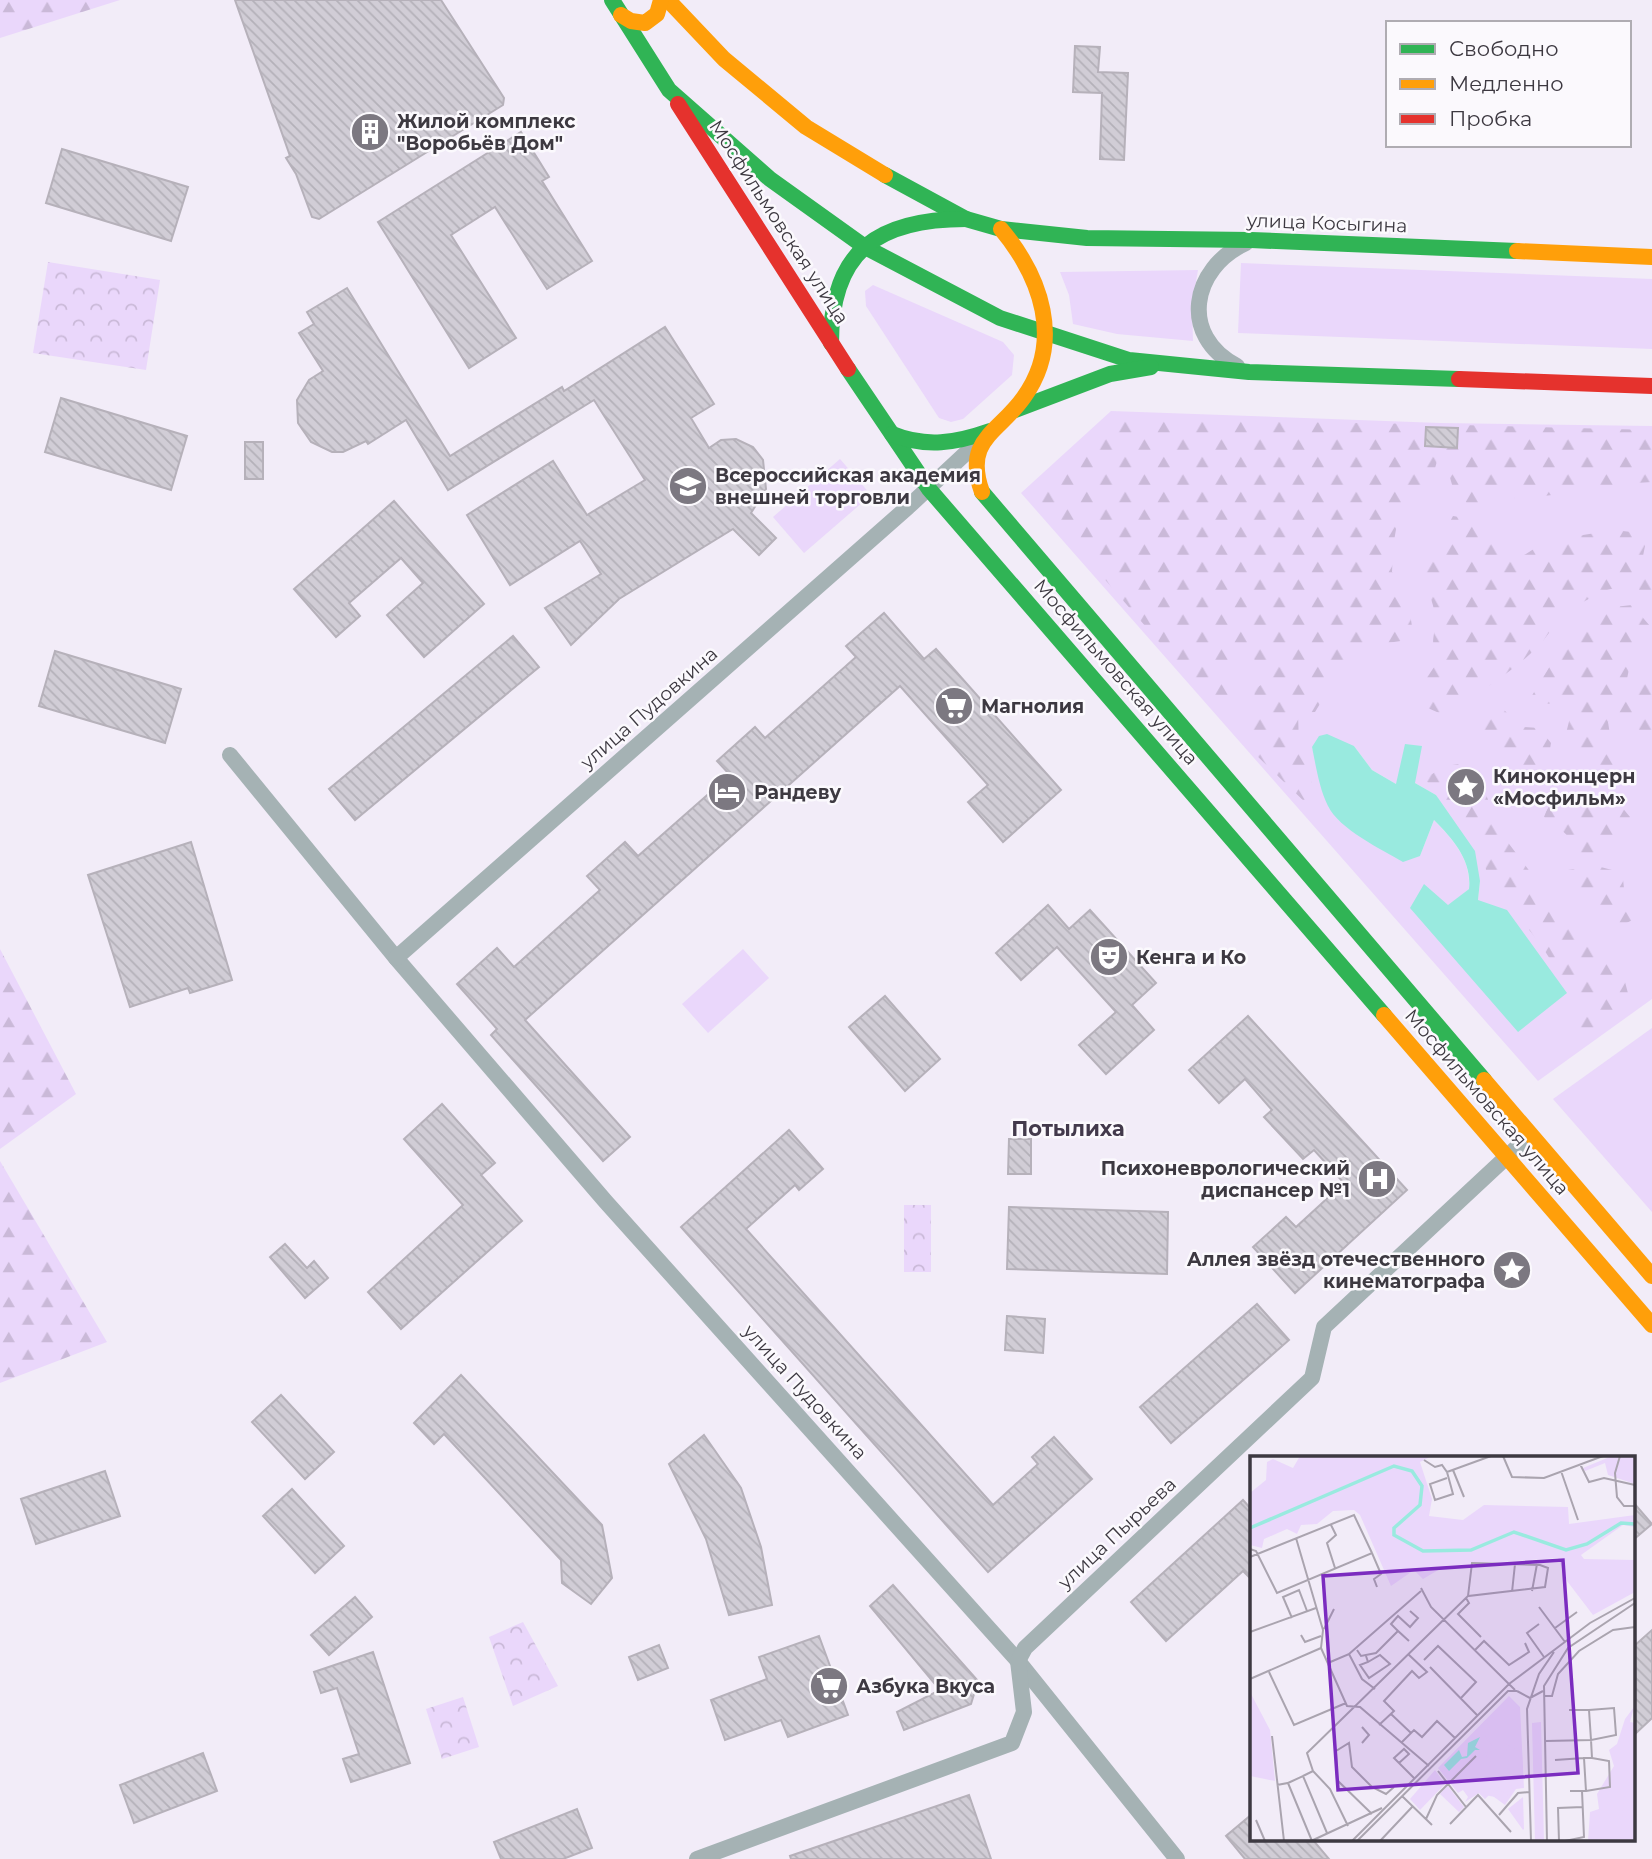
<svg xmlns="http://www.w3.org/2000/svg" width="1652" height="1859" font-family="Montserrat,sans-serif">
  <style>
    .grass { fill: #ead7fb; fill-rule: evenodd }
    .forest { fill: url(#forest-firs) }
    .park { fill: url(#park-crowns) }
    .water { fill: #99eadf }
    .building { fill: url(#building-back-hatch); stroke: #b6b1ba; stroke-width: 2 }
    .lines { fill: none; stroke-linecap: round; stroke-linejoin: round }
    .street { stroke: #a5b2b4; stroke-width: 16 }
    .fast { stroke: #30b455; stroke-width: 16 }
    .slow { stroke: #ff9f0a; stroke-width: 16 }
    .jam { stroke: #e5322d; stroke-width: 16 }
    .labels { text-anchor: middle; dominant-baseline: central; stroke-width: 5; stroke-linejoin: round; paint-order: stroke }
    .poi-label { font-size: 19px; font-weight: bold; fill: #3d3941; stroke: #fbf9fd; text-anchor: start }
    .street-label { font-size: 19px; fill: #3d3941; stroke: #fbf9fd }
    .neighbourhood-label { font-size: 21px; font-weight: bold; fill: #433a4c; stroke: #fbf9fd }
    .inset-river { fill: none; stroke: #99eadf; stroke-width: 3.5 }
    .inset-road { fill: none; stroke: #aaa4af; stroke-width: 2 }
    .view { fill: #7b2cbf; fill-opacity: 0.15; stroke: #7b2cbf; stroke-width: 3.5 }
    .inset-edge { fill: none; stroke: #3d3941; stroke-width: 3.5 }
  </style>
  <defs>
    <pattern id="forest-firs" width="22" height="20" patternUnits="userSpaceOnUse" patternTransform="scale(1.75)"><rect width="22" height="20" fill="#ead7fb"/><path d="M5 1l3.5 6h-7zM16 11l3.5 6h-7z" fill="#cab9d8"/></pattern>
    <pattern id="park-crowns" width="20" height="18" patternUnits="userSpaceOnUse" patternTransform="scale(1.75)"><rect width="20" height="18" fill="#ead7fb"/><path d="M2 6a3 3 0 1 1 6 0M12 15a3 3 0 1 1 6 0" fill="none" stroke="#cab9d8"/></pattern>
    <pattern id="building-back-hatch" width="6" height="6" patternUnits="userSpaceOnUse" patternTransform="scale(1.75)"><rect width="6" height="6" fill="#d1cdd6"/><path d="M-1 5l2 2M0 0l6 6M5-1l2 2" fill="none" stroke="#b4b1b9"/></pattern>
  </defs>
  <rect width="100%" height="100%" fill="#f2ecf8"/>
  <g class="grass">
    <polygon points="1241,263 1652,279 1652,349 1238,333"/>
    <polygon points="1198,270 1192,305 1193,341 1117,334 1073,324 1069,295 1060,272"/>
    <polygon points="873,285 1003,342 1014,355 1012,375 963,419 951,422 939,418 866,306 865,291"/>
    <path d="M 1111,411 L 1440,423 L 1652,426 L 1652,999 L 1538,1081 L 1021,493 ZM 1354,746 L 1372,770 L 1396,784 L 1415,783 L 1436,795 L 1480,881 L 1478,900 L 1518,1032 L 1448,906 L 1469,889 C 1471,859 1454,841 1434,820 L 1420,856 L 1329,808 L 1312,747 Z"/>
    <polygon points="840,459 871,495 804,553 773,517"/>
    <polygon points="743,949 769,978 708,1033 682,1004"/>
    <polygon points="1652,1028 1652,1212 1553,1099"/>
  </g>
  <g class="forest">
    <polygon points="0,0 120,0 0,38"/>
    <path d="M 1112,419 L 1421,424 L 1424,439 L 1437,444 C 1441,487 1415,479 1405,503 C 1393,529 1394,545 1392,572 L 1405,582 L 1414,639 L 1374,645 L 1343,666 L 1315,712 L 1298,714 L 1299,745 L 1312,754 L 1312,785 L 1321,805 L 1308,805 L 1255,754 L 1242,726 L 1256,712 L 1254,690 L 1274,675 L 1268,666 L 1227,647 L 1232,695 L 1218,710 L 1029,492 Z"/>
    <path d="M 1460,425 L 1652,430 L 1652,482 C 1605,484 1561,496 1515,499 L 1512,484 L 1493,500 L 1473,510 L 1453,488 L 1444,457 L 1448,435 Z"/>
    <path d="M 1453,516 C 1489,521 1498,531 1518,559 L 1546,541 L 1614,530 L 1640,533 L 1645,546 L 1641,566 L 1652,558 L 1652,619 L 1639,604 L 1639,569 L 1631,584 L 1603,591 L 1558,616 C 1542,658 1482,688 1446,716 L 1421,705 L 1423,683 L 1439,660 C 1428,641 1436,638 1435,618 C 1434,601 1426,586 1418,570 L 1434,551 Z"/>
    <polygon points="1632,605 1650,626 1649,643 1632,654 1626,684 1647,681 1652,685 1652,731 1645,738 1631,719 1608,722 1613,754 1630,773 1618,787 1581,784 1589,756 1573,757 1563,745 1573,706 1553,703 1525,707 1558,653 1568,628 1614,607"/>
    <polygon points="1486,706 1504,710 1522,727 1539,728 1551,743 1547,767 1532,785 1514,783 1500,773 1502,755 1479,746 1478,723"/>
    <path d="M 1474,762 L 1500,832 L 1553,902 L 1625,982 L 1629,997 L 1616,1015 L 1587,1039 L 1570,1032 L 1576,1006 C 1554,961 1529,922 1489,890 C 1488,847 1454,807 1424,779 L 1445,766 Z"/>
    <path d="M 1573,798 L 1616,800 L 1630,817 L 1620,840 L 1604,860 L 1582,863 C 1577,841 1563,830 1544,817 L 1551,799 Z"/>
    <path d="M 1597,866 L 1612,870 L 1623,879 L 1625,898 L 1638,917 C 1633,919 1627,924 1622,924 C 1603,925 1574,886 1568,870 Z"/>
    <polygon points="0,949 76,1094 0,1149"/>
    <polygon points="0,1161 107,1342 0,1383"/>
  </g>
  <g class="park">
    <polygon points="48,262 160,280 146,370 33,353"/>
    <rect x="904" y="1205" width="27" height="67"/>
    <polygon points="523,1622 558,1686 513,1706 489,1637"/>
    <polygon points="463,1697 479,1747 442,1759 426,1709"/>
  </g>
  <path class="water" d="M 1327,734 L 1354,746 L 1372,770 L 1396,784 L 1405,744 L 1422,746 L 1415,783 L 1436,795 L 1475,851 L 1480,881 L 1478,900 L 1507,910 L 1567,993 L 1518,1032 L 1410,908 L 1424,884 L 1448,905 L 1469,889 C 1472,861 1454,840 1434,820 L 1420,856 L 1403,862 C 1381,849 1339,829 1328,806 C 1319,788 1316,766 1312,747 L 1319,736 Z"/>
  <g class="building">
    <polygon points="235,0 441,0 504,98 503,105 319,219 312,217 296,174 286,158 290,156"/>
    <polygon points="1075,46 1100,47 1098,72 1128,73 1124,160 1100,159 1102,93 1073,92"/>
    <polygon points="521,132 549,177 542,181 592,261 547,289 495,207 451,235 516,338 469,368 378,222"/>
    <polygon points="62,149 188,187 171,241 46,203"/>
    <polygon points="347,288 450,456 562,387 564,391 665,327 714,404 691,418 709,448 721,440 736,439 753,447 763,460 766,489 751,513 776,538 759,555 733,529 619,599 571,645 545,608 601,574 580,541 510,585 467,515 553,461 587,515 645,480 594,400 448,490 406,420 368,444 366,441 343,452 332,452 311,442 298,423 297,400 309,380 323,371 299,333 314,324 307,312"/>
    <polygon points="61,398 187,436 171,490 45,452"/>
    <polygon points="1426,427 1458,428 1457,448 1425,446"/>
    <rect x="245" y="442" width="18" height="37"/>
    <polygon points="394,501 484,604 424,657 387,615 423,583 401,558 349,603 360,616 336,637 294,589"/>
    <polygon points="884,613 924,659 936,649 1061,790 1003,842 968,802 988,785 900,686 525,1020 630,1137 603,1161 491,1035 497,1029 457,984 497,948 514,967 600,890 587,876 625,842 638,856 730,775 717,761 755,727 765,738 856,657 846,646"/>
    <polygon points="513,636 539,667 355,820 329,789"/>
    <polygon points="55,651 181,689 165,743 39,706"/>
    <polygon points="191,842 232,980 190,993 188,988 130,1007 88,875"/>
    <polygon points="1048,905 1069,929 1090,910 1156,983 1132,1005 1154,1030 1106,1074 1079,1045 1116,1012 1057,947 1021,980 996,953"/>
    <polygon points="885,996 940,1059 905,1091 849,1027"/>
    <polygon points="1248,1016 1407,1190 1295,1293 1253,1247 1286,1217 1296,1227 1344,1183 1314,1150 1303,1159 1264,1117 1272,1110 1245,1079 1219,1103 1189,1070"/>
    <polygon points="442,1104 495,1163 481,1175 522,1221 401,1329 368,1292 463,1205 404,1139"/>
    <polygon points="789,1130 823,1169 799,1190 795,1185 746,1229 993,1505 1038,1464 1032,1457 1054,1437 1092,1479 988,1572 681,1227"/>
    <polygon points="1009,1139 1031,1139 1031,1174 1008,1174"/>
    <polygon points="1009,1207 1168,1212 1167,1274 1007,1269"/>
    <polygon points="285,1244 307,1268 314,1261 328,1278 305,1298 270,1257"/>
    <polygon points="1257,1304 1289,1340 1171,1443 1140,1407"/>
    <polygon points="1007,1316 1045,1319 1043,1353 1005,1350"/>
    <polygon points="461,1375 602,1525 612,1578 591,1604 562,1583 561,1560 444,1434 434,1444 414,1423"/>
    <polygon points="281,1395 334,1452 305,1479 252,1422"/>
    <polygon points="704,1435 741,1488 761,1547 772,1605 729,1615 706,1539 669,1464"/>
    <polygon points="105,1471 120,1516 36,1544 21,1499"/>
    <polygon points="292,1489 344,1546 315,1573 263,1516"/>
    <polygon points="1243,1500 1251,1509 1251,1579 1243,1571 1166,1641 1131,1602"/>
    <polygon points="1633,1502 1652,1524 1633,1540"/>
    <polygon points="893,1585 978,1681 971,1704 904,1730 897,1712 940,1690 870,1606"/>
    <polygon points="355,1597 372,1617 329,1655 311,1635"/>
    <polygon points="1652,1630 1652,1718 1633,1736 1633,1647"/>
    <polygon points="819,1636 848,1715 788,1737 781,1720 725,1740 711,1700 767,1679 759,1657"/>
    <polygon points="659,1645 668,1668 638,1680 629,1657"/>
    <polygon points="373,1652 410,1763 351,1782 343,1759 359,1754 337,1688 321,1693 314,1672"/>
    <polygon points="203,1753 217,1791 134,1823 120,1785"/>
    <polygon points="969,1795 991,1859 791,1859 790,1856"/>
    <polygon points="577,1809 592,1848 563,1859 501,1859 494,1842"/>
    <polygon points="1251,1815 1251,1840 1313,1840 1329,1859 1245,1859 1226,1836"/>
  </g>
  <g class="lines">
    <g class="street">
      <path d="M 1237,366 C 1179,336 1191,268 1246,243"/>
      <polyline points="230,755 396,958 606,1202 1018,1661 1177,1859"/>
      <polyline points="396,958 908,507 980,440"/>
      <polyline points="697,1859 1012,1743 1024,1712 1018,1661 1025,1648 1312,1378 1324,1327 1529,1136"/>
    </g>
    <g class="fast">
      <polyline points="612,0 669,90 770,179 865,247 1000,318 1129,360 1249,372 1459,379"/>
      <polyline points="885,175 966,219 1001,229 1087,238 1251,240 1517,251"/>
      <path d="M 831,343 C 831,250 879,219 966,219"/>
      <polyline points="848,369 929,489 1384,1015"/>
      <polyline points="1015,410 1110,374 1151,367"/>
      <path d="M 892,434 C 926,448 956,443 990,431"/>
      <polyline points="982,492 1484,1080"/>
    </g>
    <g class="slow">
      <polyline points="668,0 724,59 806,127 885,175"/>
      <polyline points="621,15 631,21 645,23 657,14 661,0"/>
      <polyline points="1517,251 1652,257"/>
      <path d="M 982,492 C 963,439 999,433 1024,397 C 1064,341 1041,277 1001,229"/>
      <polyline points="1384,1015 1652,1325"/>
      <polyline points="1484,1080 1652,1276"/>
    </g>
    <g class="jam">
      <polyline points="678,104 848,369"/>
      <polyline points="1459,379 1652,386"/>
    </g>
  </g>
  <defs>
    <g id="building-disc" transform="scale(2.0125)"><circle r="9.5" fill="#7c7881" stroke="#fbf9fd"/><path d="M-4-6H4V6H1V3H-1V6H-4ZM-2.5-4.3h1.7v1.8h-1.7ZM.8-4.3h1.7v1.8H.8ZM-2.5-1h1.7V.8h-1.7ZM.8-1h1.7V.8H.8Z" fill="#fff"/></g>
    <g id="university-disc" transform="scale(2.0125)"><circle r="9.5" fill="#7c7881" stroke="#fbf9fd"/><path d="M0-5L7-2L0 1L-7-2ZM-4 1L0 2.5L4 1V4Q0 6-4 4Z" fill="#fff"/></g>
    <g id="supermarket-disc" transform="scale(2.0125)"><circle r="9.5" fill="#7c7881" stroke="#fbf9fd"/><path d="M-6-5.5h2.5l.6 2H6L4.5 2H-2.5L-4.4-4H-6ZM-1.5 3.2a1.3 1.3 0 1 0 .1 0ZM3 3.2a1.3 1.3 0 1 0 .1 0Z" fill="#fff"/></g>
    <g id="sight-disc" transform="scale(2.0125)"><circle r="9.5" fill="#7c7881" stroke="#fbf9fd"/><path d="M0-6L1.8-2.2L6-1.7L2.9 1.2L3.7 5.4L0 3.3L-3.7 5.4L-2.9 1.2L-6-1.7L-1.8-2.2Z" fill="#fff"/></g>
    <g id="hotel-disc" transform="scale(2.0125)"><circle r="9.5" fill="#7c7881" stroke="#fbf9fd"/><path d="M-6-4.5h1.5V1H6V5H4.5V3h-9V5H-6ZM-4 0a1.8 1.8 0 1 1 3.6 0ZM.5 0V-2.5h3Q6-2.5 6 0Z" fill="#fff"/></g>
    <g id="theatre-disc" transform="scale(2.0125)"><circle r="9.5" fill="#7c7881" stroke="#fbf9fd"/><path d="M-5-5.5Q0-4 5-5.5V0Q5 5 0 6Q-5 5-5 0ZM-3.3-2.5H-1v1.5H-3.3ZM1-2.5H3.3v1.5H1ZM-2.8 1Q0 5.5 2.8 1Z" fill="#fff"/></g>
    <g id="hospital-disc" transform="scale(2.0125)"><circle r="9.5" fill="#7c7881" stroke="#fbf9fd"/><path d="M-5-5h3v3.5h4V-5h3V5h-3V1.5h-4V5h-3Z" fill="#fff"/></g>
  </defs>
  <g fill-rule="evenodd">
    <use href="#building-disc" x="370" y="132"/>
    <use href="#university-disc" x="688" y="486"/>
    <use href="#supermarket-disc" x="954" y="706"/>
    <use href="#sight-disc" x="1466" y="787"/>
    <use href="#hotel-disc" x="727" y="792"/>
    <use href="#theatre-disc" x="1109" y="957"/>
    <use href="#hospital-disc" x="1377" y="1179"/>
    <use href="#sight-disc" x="1512" y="1270"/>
    <use href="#supermarket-disc" x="829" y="1686"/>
  </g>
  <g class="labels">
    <g class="poi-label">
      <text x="397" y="121">Жилой комплекс<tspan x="397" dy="22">"Воробьёв Дом"</tspan></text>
      <text x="715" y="475">Всероссийская академия<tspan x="715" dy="22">внешней торговли</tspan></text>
      <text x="981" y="706">Магнолия</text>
      <text x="1493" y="776">Киноконцерн<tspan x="1493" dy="22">«Мосфильм»</tspan></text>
      <text x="754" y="792">Рандеву</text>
      <text x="1136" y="957">Кенга и Ко</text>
      <text x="1350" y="1168" text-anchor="end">Психоневрологический<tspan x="1350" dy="22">диспансер №1</tspan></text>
      <text x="1485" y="1259" text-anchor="end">Аллея звёзд отечественного<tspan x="1485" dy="22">кинематографа</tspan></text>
      <text x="856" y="1686">Азбука Вкуса</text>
    </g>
    <g class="street-label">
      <text transform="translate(779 222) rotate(57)">Мосфильмовская улица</text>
      <text transform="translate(1327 223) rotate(2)">улица Косыгина</text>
      <text transform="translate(1116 672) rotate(49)">Мосфильмовская улица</text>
      <text transform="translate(649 708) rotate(-41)">улица Пудовкина</text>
      <text transform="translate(1487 1102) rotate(49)">Мосфильмовская улица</text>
      <text transform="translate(805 1392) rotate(48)">улица Пудовкина</text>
      <text transform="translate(1117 1533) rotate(-43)">улица Пырьева</text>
    </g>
    <g class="neighbourhood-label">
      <text x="1068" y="1128">Потылиха</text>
    </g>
  </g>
  <g transform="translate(1250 1456)">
    <rect width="385" height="385" fill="#f2ecf8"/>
    <path d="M 0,236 L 20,274 L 25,325 L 0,320 ZM 259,240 L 270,251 L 274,332 L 266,333 L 255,349 L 240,338 L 235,343 L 229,337 L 215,346 L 218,341 L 213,334 L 208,337 L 188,312 ZM 291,266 L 294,385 L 285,385 L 282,267 ZM 185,314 L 195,328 L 170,354 L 160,343 ZM 197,329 L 214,351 L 209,356 L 190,338 Z" fill="#ead7fb"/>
    <path d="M 50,0 L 182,0 L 170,6 L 182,43 L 179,60 L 213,64 L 234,49 L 318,51 L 319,68 L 385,59 L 385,71 L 373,69 L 331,99 L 334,103 L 385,104 L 385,136 L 343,159 L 317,125 L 308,102 L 195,110 L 173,123 L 164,114 L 141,130 L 110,59 L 104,54 L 83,55 L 67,68 L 51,69 L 47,78 L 37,73 L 14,83 L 12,92 L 0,89 L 0,37 L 16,24 L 17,6 L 23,3 L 43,12 ZM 362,0 L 385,0 L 385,28 L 358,19 L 355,7 L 335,15 L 333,12 ZM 259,241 L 269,251 L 271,291 L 267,294 L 272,296 L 273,328 L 268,330 L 261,299 L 267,294 L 256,288 L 244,292 L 233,278 L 221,282 L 231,271 L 239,274 L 241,268 L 233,267 ZM 384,251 L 380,266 L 385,267 L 385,385 L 338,385 L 340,356 L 349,353 L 347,338 L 364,310 L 359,294 L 367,288 L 375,263 ZM 253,292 L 260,296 L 256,322 L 264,334 L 259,340 L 252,335 L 250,342 L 230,338 L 238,332 L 249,335 L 248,323 L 240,320 L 235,325 L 235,318 L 228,321 L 226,315 L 236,313 L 236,307 L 253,321 L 234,297 ZM 273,341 L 274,373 L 273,374 L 258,353 Z" fill="#ead7fb"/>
    <path d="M 385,309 L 385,385 L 370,385 L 374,343 Z" fill="#ead7fb"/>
    <path d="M 230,281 L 225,291 L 230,294 L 225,294 L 217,302 L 211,303 L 199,315 L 194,309 L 209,294 L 212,301 L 217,300 L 218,287 Z" fill="#99eadf"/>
    <path class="inset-river" d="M 0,72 L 144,10 L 162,15 L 172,30 L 170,49 L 144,72 L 144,79 L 173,95 L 221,94 L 264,76 L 316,94 L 337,88 L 371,67 L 385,68"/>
    <path class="inset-road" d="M 253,0 L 262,21 L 294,22 L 353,0M 370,0 L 365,17 L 367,41 L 374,50 L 384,50M 174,4 L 185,11 L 192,9 L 197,16 L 241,0M 330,8 L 339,26 L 354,22 L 385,29M 203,14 L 214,41M 311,15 L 328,64M 197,16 L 203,38 L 185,44 L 180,28 L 197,22M 81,69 L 86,79 L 77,87 L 85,112M 46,82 L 73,174 L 71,192 L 97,250 L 110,251 L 179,310M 0,93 L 6,95 L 27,137 L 122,97 L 131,118 L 124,123 L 127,131M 0,101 L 104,59 L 122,97M 222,107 L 290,109 L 298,112 L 295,131 L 218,140 ZM 171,132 L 181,151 L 265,234M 282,135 L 287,108M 262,136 L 265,108M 216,142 L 219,147 L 208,158 L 231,181M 289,151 L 315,186M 42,162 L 33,141 L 49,134 L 57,155M 289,168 L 277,177 L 294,201M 305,172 L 327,156M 74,173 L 84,153M 148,175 L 141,168 L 148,160 L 160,171 L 168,162 L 160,155M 0,176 L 66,152M 51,179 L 55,186 L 71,180M 107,194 L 111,200 L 126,197 L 148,175 L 159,185M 225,194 L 234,185 L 259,209 L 279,196 L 275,187M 99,198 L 171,135M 116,200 L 118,206 L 110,209 L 119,222 L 140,208 L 130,199 L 118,206M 174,204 L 188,190 L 226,226 L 211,242M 78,207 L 99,198 L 112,223 L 125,233M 180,211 L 227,259M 19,216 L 44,269 L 96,247M 0,223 L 71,192M 267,235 L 280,242 L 293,235M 295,240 L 302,240 L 308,218 L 329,195 L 363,174 L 385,171M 141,258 L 161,277M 129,269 L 144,255 L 134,245 L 162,215 L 169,222 L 177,216 L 158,198M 22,280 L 34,385M 296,285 L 341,284 L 339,254 L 319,254M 152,286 L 164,274 L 172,281 L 187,265 L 205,282M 112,287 L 119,279 L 112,271M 305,304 L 334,302M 149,307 L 159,298 L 154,293 L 144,302 L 164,322M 63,315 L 57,297 L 218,140M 188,315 L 216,351M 53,320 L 63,315 L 80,333 L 98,370M 38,327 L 53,320 L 77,377M 27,329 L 38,327 L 62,385M 320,335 L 336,335 L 334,302 L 342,302 L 341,284 L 366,279 L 364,252 L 339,254M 336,335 L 360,331 L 359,305 L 342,302M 152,340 L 182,369M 122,358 L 87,324 L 86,295 L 99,287 L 102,311 L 122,331 L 136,338 L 144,331M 249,359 L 268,337 L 279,336M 176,363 L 187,339 L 226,300M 6,364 L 15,385M 200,368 L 228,339 L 261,376M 61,385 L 132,352M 102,385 L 259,228 L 340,167 L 385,142M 107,385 L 258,235 L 267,235M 130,385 L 163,350M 281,385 L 277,253 L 289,218 L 304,196M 297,385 L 294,230 L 318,192 L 385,147M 309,385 L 308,352 L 333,351M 315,385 L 334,381 L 332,335"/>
    <path class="view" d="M 313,104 L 328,317 L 88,334 L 73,120 Z"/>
    <rect width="385" height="385" class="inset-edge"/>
  </g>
  <rect x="1386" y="21" width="245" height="126" fill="#fbf9fd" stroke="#afacb2" stroke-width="2"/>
  <rect x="1400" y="44" width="35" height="10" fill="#30b455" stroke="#afacb2" stroke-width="2"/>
  <text x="1449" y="56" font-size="21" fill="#3d3941">Свободно</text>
  <rect x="1400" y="79" width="35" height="10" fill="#ff9f0a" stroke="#afacb2" stroke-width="2"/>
  <text x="1449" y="91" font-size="21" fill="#3d3941">Медленно</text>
  <rect x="1400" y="114" width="35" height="10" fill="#e5322d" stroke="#afacb2" stroke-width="2"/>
  <text x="1449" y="126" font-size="21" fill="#3d3941">Пробка</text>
</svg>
